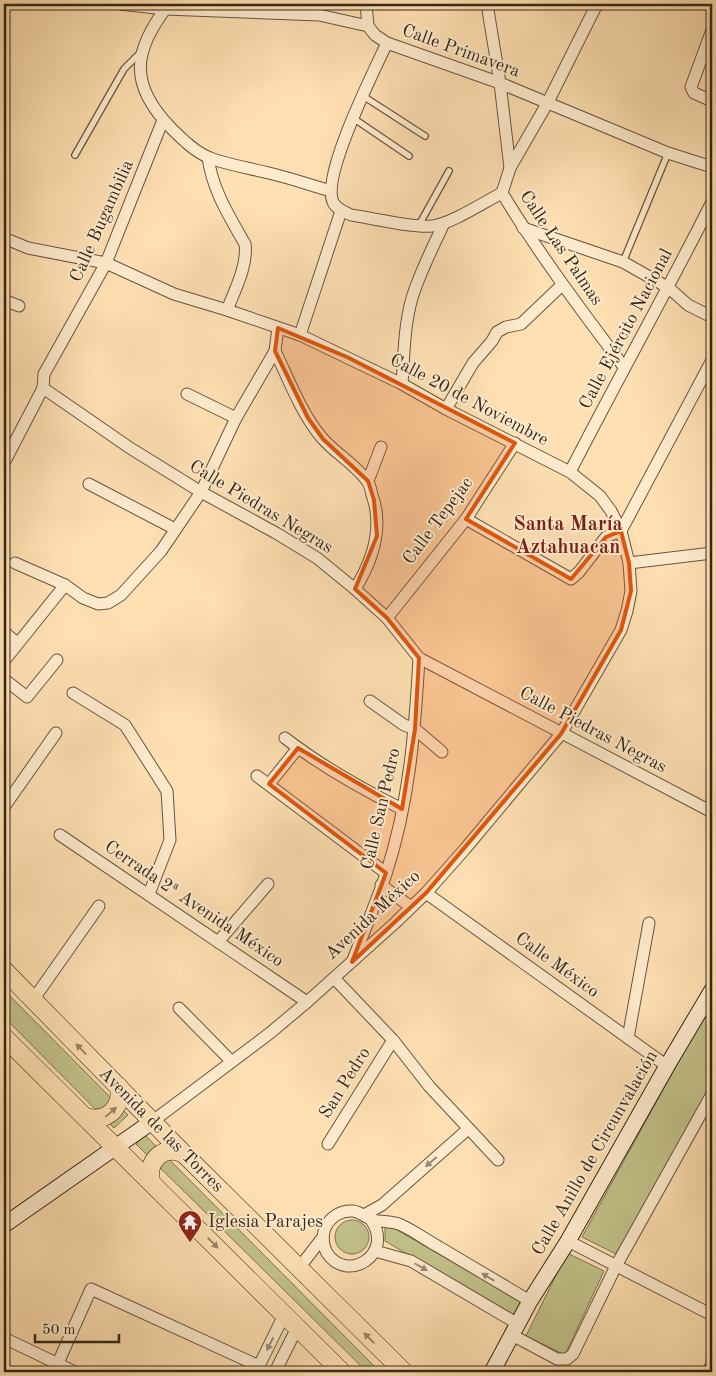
<svg xmlns="http://www.w3.org/2000/svg" width="716" height="1376" font-family="'Old Standard TT',serif">
  <style>
    .green { fill: #c2c28a; stroke: #7c7452 }
    .lines { fill: none; stroke-linecap: round; stroke-linejoin: round }
    .lane-casing { stroke: #67553f; stroke-width: 8 }
    .street-casing { stroke: #67553f; stroke-width: 13 }
    .secondary-casing { stroke: #352719; stroke-width: 17 }
    .primary-casing { stroke: #352719; stroke-width: 19 }
    .lane { stroke: #feebcd; stroke-width: 5.5 }
    .street { stroke: #feebcd; stroke-width: 11 }
    .secondary { stroke: #feebcd; stroke-width: 15 }
    .primary { stroke: #fee0b2; stroke-width: 18 }
    .oneway { fill: #9a8466 }
    .oneway2 { fill: #9a8973 }
    .marked { fill: #df560d; fill-opacity: 0.2; stroke: #df560d; stroke-width: 4; stroke-linejoin: round }
    .labels { text-anchor: middle; dominant-baseline: central; stroke-width: 4; stroke-linejoin: round; paint-order: stroke }
    .street-label { font-size: 18px; fill: #352719; stroke: #feebcd }
    .poi-label { font-size: 18px; fill: #352719; stroke: #feebcd; text-anchor: start }
    .quarter-label { font-size: 20px; font-weight: bold; fill: #7a1f14; stroke: #feebcd }
  </style>
  <rect width="100%" height="100%" fill="#fee0b2"/>
  <filter id="stains"><feTurbulence type="fractalNoise" baseFrequency=".004" numOctaves="4"/><feColorMatrix values="0 0 0 0 .2 0 0 0 0 .09 0 0 0 0 .02 0 0 0 .5 -.17"/></filter>
  <radialGradient id="worn" r=".72"><stop offset=".6" stop-color="#630" stop-opacity="0"/><stop offset="1" stop-color="#630" stop-opacity=".3"/></radialGradient>
  <g class="green">
    <polygon points="4,990 128,1115 114,1128 4,1017"/>
    <polygon points="712,1001 712,1087 616,1254 582,1237"/>
    <polygon points="145,1135 380,1372 367,1372 136,1144"/>
    <circle cx="352" cy="1237" r="17"/>
    <polygon points="385,1223 521,1302 513,1317 385,1241"/>
    <polygon points="567,1253 604,1271 565,1355 526,1336"/>
  </g>
  <g class="lines">
    <g class="lane-casing">
      <g id="lane">
        <polyline points="363,96 425,136"/>
        <polyline points="353,118 409,156"/>
        <polyline points="75,155 124,69 141,52"/>
        <polyline points="419,225 449,171"/>
        <polyline points="623,262 668,153"/>
      </g>
    </g>
    <g class="street-casing">
      <g id="street">
        <polyline points="120,4 165,9 319,15 368,26 375,35 387,43 500,83 668,153 712,167"/>
        <path d="M 169,4 C 133,50 128,84 171,128 C 182,139 195,152 210,158 C 229,165 249,168 269,173 C 290,178 310,185 331,191"/>
        <polyline points="366,4 368,26"/>
        <path d="M 487,4 L 500,83 L 510,168 L 502,193 C 539,254 581,310 624,367"/>
        <polyline points="712,30 691,87 694,93 712,101"/>
        <path d="M 387,43 C 374,71 321,176 333,202 C 336,209 345,212 351,215 C 373,218 411,228 432,226 C 451,224 484,202 502,193"/>
        <path d="M 208,157 C 212,189 229,216 245,244 C 248,265 235,290 227,310"/>
        <polyline points="510,168 548,102 597,4"/>
        <polyline points="523,228 623,262 669,288 688,305 712,317"/>
        <polyline points="4,238 28,248 106,263 174,294 227,310 300,335 402,384 446,409 570,472 600,496 611,511 621,531 629,563 631,591 627,611 621,630 561,734 465,849 426,893 395,923 307,1002 270,1033 153,1121"/>
        <polyline points="4,300 19,306"/>
        <polyline points="300,335 341,211"/>
        <path d="M 275,351 C 289,380 301,413 322,438 C 335,453 357,466 367,481 C 370,484 371,490 372,495 C 384,528 373,560 355,589"/>
        <path d="M 402,384 C 404,355 404,326 412,298 C 420,272 433,247 444,223"/>
        <polyline points="43,388 130,448 201,492 276,533 317,558 355,589 387,618 419,658 712,812"/>
        <polyline points="187,394 236,418"/>
        <polyline points="446,409 473,363 492,341 497,332 506,327 521,324 562,285"/>
        <polyline points="4,463 43,388 44,374 106,263 163,120"/>
        <path d="M 570,472 C 616,382 666,293 712,202"/>
        <polyline points="368,481 381,447"/>
        <polyline points="89,484 175,529"/>
        <polyline points="466,519 571,579 579,572 606,537 621,531"/>
        <polyline points="621,531 712,360"/>
        <polyline points="15,563 65,585 83,598 98,604 108,603 121,595 161,551 201,492 236,418 275,351 278,328"/>
        <polyline points="629,563 712,553"/>
        <polyline points="387,618 466,519 515,443"/>
        <polyline points="4,632 17,643"/>
        <polyline points="4,661 65,585"/>
        <polyline points="4,679 27,697 57,660"/>
        <polyline points="73,693 125,725 167,791 170,840 149,894"/>
        <polyline points="370,701 404,725 415,729 442,752"/>
        <path d="M 285,738 C 321,766 362,789 402,809"/>
        <polyline points="257,776 386,873"/>
        <polyline points="269,784 298,748"/>
        <polyline points="4,807 56,733"/>
        <polyline points="60,835 307,1002"/>
        <polyline points="381,885 411,907"/>
        <polyline points="426,893 667,1066"/>
        <polyline points="218,942 268,884"/>
        <path d="M 353,960 C 364,931 376,903 386,874 C 409,804 415,731 419,658"/>
        <polyline points="334,978 393,1040 429,1086 498,1160"/>
        <polyline points="33,1000 99,906"/>
        <polyline points="179,1008 231,1061"/>
        <polyline points="628,1038 649,923"/>
        <polyline points="328,1144 393,1040"/>
        <polyline points="364,1215 382,1205 468,1129"/>
        <path d="M 371,1220 C 395,1254 347,1284 327,1253 C 323,1246 322,1236 325,1228 C 330,1217 341,1210 353,1211 C 361,1212 366,1218 373,1220 C 381,1222 391,1221 399,1224 C 413,1230 426,1240 439,1247 C 469,1265 500,1283 530,1301"/>
        <polyline points="568,1241 712,1315"/>
        <polyline points="375,1251 411,1261 518,1324"/>
        <polyline points="299,1268 323,1237"/>
        <polyline points="512,1335 557,1359 567,1359 573,1354 616,1266 712,1094"/>
        <polyline points="4,1338 75,1372"/>
        <polyline points="54,1372 91,1289 259,1366"/>
        <polyline points="256,1372 284,1315"/>
        <polyline points="275,1372 297,1328"/>
        <polyline points="708,1372 712,1364"/>
      </g>
    </g>
    <g class="secondary-casing">
      <g id="secondary">
        <polyline points="4,1225 153,1121"/>
        <polyline points="492,1372 530,1301 568,1241 667,1066 712,990"/>
      </g>
    </g>
    <g class="primary-casing">
      <g id="primary">
        <polyline points="4,970 184,1154 404,1372"/>
        <polyline points="4,1037 342,1372"/>
        <path d="M 86,1117 C 106,1123 123,1108 119,1087"/>
        <path d="M 151,1182 C 146,1160 164,1144 184,1154"/>
      </g>
    </g>
    <use href="#lane" class="lane"/>
    <use href="#street" class="street"/>
    <use href="#secondary" class="secondary"/>
    <use href="#primary" class="primary"/>
  </g>
  <defs><path id="oneway-solid" d="M-6-.8H1V-3.2L6.5 0L1 3.2V.8H-6Z" transform="scale(1.25)"/></defs>
  <g class="oneway">
    <use href="#oneway-solid" transform="translate(81 1049) rotate(-134)"/>
    <use href="#oneway-solid" transform="translate(111 1112) rotate(-41)"/>
    <use href="#oneway-solid" transform="translate(213 1243) rotate(45)"/>
    <use href="#oneway-solid" transform="translate(369 1338) rotate(-135)"/>
  </g>
  <g class="oneway2">
    <use href="#oneway-solid" transform="translate(431 1162) rotate(139)"/>
    <use href="#oneway-solid" transform="translate(421 1267) rotate(30)"/>
    <use href="#oneway-solid" transform="translate(488 1277) rotate(-149)"/>
    <use href="#oneway-solid" transform="translate(270 1344) rotate(116)"/>
  </g>
  <path class="marked" d="M 278,328 L 347,357 L 515,443 L 466,519 L 571,579 L 606,537 L 621,531 L 629,563 L 631,591 L 621,630 L 561,734 L 426,893 L 352,962 L 386,873 L 269,784 L 298,748 L 402,809 L 415,729 L 419,658 L 387,618 L 355,589 L 377,536 L 374,500 L 368,481 L 323,439 L 308,418 L 275,351 Z"/>
  <defs>
    <g id="temple-pin" transform="scale(1.25)"><path d="M0 17L-7.5 6A9.5 9.5 0 1 1 7.5 6Z" fill="#8f2418" stroke="#feebcd"/><path d="M0-6L5-2H3V0L6.5 2.5H4V6H1.5V3h-3V6H-4V2.5H-6.5L-3 0V-2H-5Z" fill="#fff"/></g>
  </defs>
  <g fill-rule="evenodd">
    <use href="#temple-pin" x="190" y="1222"/>
  </g>
  <g class="labels">
    <g class="street-label">
      <text transform="translate(461 51) rotate(20)">Calle Primavera</text>
      <text transform="translate(102 221) rotate(-66)">Calle Bugambilia</text>
      <text transform="translate(561 248) rotate(56)">Calle Las Palmas</text>
      <text transform="translate(626 329) rotate(-62)">Calle Ejército Nacional</text>
      <text transform="translate(469 400) rotate(28)">Calle 20 de Noviembre</text>
      <text transform="translate(261 507) rotate(31)">Calle Piedras Negras</text>
      <text transform="translate(438 521) rotate(-53)">Calle Tepejac</text>
      <text transform="translate(593 730) rotate(28)">Calle Piedras Negras</text>
      <text transform="translate(381 809) rotate(-77)">Calle San Pedro</text>
      <text transform="translate(194 904) rotate(34)">Cerrada 2ª Avenida México</text>
      <text transform="translate(373 915) rotate(-43)">Avenida México</text>
      <text transform="translate(557 965) rotate(36)">Calle México</text>
      <text transform="translate(345 1083) rotate(-58)">San Pedro</text>
      <text transform="translate(161 1130) rotate(45)">Avenida de las Torres</text>
      <text transform="translate(595 1153) rotate(-60)">Calle Anillo de Circunvalación</text>
    </g>
    <g class="poi-label">
      <text x="208" y="1222">Iglesia Parajes</text>
    </g>
    <g class="quarter-label">
      <text x="568" y="525">Santa María<tspan x="568" dy="23">Aztahuacan</tspan></text>
    </g>
  </g>
  <rect width="716" height="1376" fill="none" stroke="#fee0b2" stroke-width="20"/>
  <rect x="5" y="5" width="706" height="1366" fill="none" stroke="#352719" stroke-width="2.5"/>
  <rect x="10" y="10" width="696" height="1356" fill="none" stroke="#352719"/>
  <path d="M35 1334v8h84v-8" fill="none" stroke="#352719" stroke-width="2.5"/>
  <text x="42" y="1334" font-size="15" fill="#352719" stroke="#feebcd" stroke-width="4" paint-order="stroke">50 m</text>
  <rect width="100%" height="100%" filter="url(#stains)"/>
  <rect width="100%" height="100%" fill="url(#worn)"/>
</svg>
